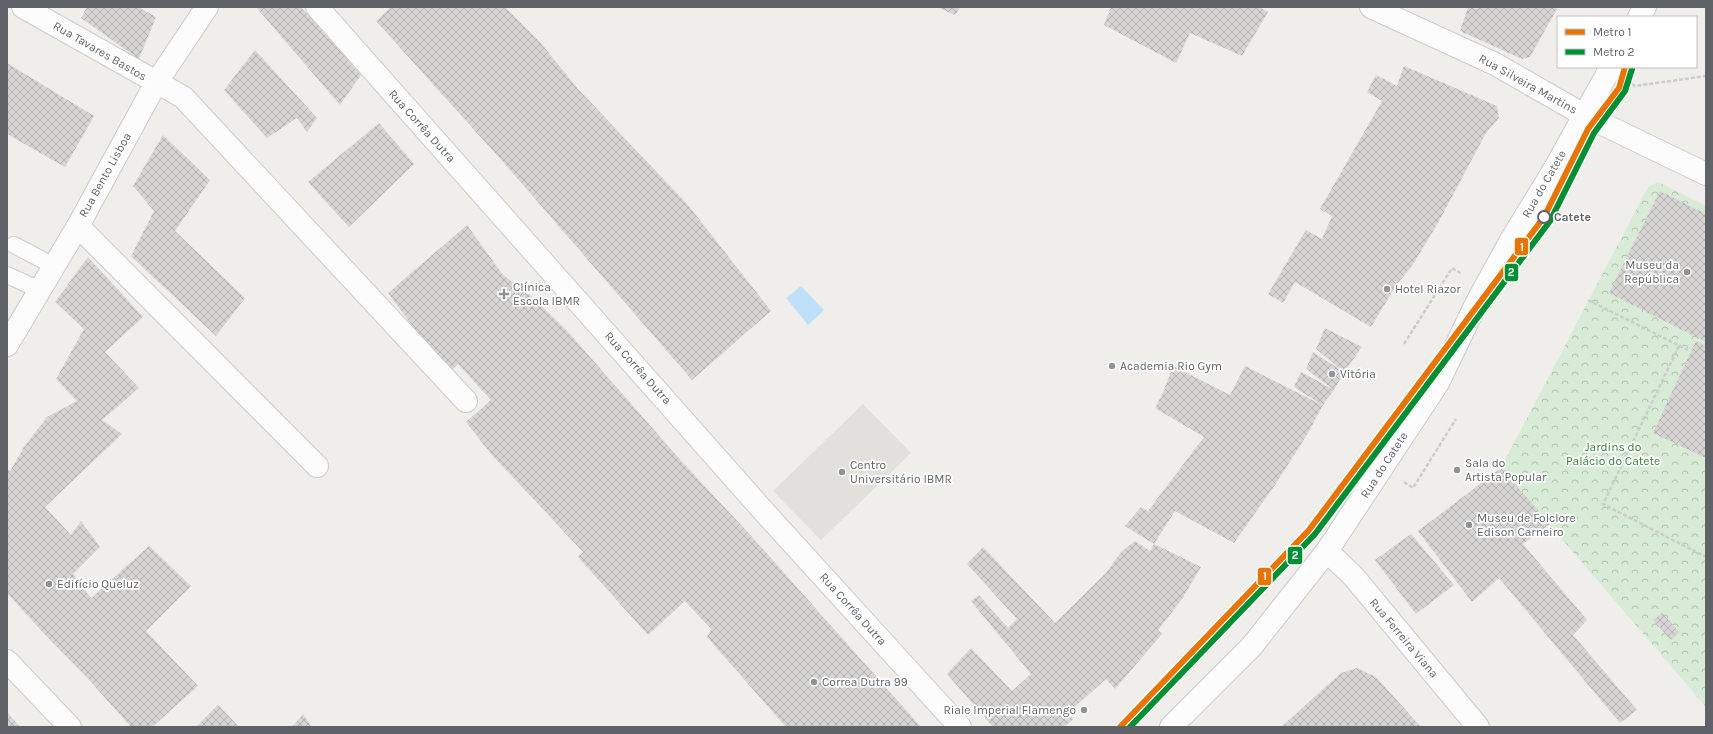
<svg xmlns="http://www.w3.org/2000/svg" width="1713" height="734" font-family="Karla,sans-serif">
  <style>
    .education { fill: #e2e0da }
    .park { fill: url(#park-crowns) }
    .water { fill: #bfe0f9 }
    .building { fill: url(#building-cross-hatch) }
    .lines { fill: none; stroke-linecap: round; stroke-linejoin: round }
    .service-casing { stroke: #cbcccc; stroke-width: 18 }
    .minor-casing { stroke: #cbcccc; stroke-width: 24 }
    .secondary-casing { stroke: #cacacb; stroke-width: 24 }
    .path { stroke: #cacfcc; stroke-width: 2.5; stroke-dasharray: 4 2; stroke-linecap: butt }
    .service { stroke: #fdfcfc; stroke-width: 16 }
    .minor { stroke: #fdfcfc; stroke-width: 22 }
    .secondary { stroke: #fdfcfc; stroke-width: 22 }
    .metro-1-casing { stroke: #fff; stroke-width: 9 }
    .metro-2-casing { stroke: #fff; stroke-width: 9 }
    .metro-1 { stroke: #e77405; stroke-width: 6 }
    .metro-2 { stroke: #028f34; stroke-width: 6 }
    .stop-dot { fill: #fff; stroke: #5f6368; stroke-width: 2 }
    .poi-dot { fill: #919496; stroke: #fff; stroke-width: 1.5 }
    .labels { text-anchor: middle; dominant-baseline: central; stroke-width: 3.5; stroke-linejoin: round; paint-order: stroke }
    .street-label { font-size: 12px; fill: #5f6368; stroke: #fff }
    .stop-label { font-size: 12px; font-weight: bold; fill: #5f6368; stroke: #fff; text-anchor: start }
    .poi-label { font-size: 12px; fill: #5f6368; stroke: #fff; text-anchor: start }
    .park-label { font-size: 12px; fill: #348238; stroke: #fff }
    .line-badge { stroke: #fff; stroke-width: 1.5 }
    .badge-label { font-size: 11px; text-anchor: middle; font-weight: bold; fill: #fff }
  </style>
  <defs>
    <pattern id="park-crowns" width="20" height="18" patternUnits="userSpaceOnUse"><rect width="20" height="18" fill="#d8ebd6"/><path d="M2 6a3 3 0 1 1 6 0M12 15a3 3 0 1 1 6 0" fill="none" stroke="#b2c2b1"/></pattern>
    <pattern id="building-cross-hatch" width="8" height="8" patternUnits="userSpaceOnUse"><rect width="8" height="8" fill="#d6d5d3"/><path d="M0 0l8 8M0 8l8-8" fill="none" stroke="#b1b0af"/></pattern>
  </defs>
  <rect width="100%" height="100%" fill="#efeeea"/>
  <polygon class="education" points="863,404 911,453 821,540 773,491"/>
  <polygon class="park" points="1658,182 1706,206 1706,707 1501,468 1648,187"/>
  <polygon class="water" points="801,286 824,310 808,325 786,298"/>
  <g class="building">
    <polygon points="87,7 138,7 156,17 139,59 81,18"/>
    <polygon points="256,7 301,7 361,75 340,105"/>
    <polygon points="391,7 505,7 539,41 578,89 688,205 771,311 692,380 504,163 376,21"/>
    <polygon points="937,7 960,7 955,15"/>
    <polygon points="1111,7 1260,7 1268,12 1242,56 1190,33 1176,63 1104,25"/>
    <polygon points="1468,7 1477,9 1478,7 1558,7 1530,57 1522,59 1460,31"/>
    <polygon points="255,50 317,118 307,132 297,118 267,138 224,90"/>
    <polygon points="7,63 94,116 65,167 7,134"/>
    <polygon points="1404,66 1497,106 1499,118 1486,133 1438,223 1412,266 1397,284 1371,327 1295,282 1283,303 1268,294 1306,230 1322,239 1332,216 1320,209 1382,101 1367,92 1376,75 1397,86"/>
    <polygon points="379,123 414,164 349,227 308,182"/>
    <polygon points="163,135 210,180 175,231 245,298 216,336 131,256 154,211 133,186"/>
    <polygon points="1660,191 1706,214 1706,342 1609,293"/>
    <polygon points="467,225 503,275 533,298 569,333 683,463 754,539 921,727 786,727 707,637 711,629 685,601 648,635 578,557 583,552 491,454 466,422 491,400 458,364 450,372 423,340 388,293"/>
    <polygon points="88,257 143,317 105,352 139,388 102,420 122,434 45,507 71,535 81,521 100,547 73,574 91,598 149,546 191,586 146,631 198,686 152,727 131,727 91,682 49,639 7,593 7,468 10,471 24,447 47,417 77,401 56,379 84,329 55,302"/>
    <polygon points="1325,328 1362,347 1344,372 1334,390 1323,405 1308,433 1277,482 1234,543 1175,511 1154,544 1201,567 1182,599 1158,630 1162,634 1115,689 1106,679 1068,713 1073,719 1064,727 993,727 947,674 971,648 1012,691 1031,674 971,601 979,595 1008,628 1017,619 967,564 983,547 1055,623 1106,573 1121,552 1135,541 1150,551 1154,544 1125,526 1141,507 1148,511 1204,437 1155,408 1162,395 1173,366 1230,395 1245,366 1322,405 1294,387 1301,372 1334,390 1306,369 1313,352 1344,372 1316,349"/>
    <polygon points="1696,341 1706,346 1706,458 1653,433"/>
    <polygon points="1501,468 1550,524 1523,544 1587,620 1573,635 1637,710 1620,723 1499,578 1472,602 1418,531"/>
    <polygon points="1411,534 1454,585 1416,614 1375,560"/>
    <polygon points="1662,613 1679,632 1671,640 1653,620"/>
    <polygon points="1357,668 1376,677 1421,727 1281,727 1341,673"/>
    <polygon points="218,705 239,727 196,727"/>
    <polygon points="7,712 20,727 7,727"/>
    <polygon points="303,714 312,727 292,727"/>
  </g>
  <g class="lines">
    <g class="service-casing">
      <g id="service">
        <polyline points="14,245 54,266"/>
        <polyline points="7,275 40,290"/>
      </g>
    </g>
    <g class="minor-casing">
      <g id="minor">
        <polyline points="23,7 183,97 466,401"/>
        <polyline points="317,7 767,515 960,727"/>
        <polyline points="1371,7 1495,64 1584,115 1706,174"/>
        <polyline points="78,226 317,466"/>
        <polyline points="1327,551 1354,577 1478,727"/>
        <polyline points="7,661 70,727"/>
      </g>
    </g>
    <g class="secondary-casing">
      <g id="secondary">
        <polyline points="1639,17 1645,7"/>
        <polyline points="7,345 78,226 156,83 207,7"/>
        <polyline points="1171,727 1252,646 1327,551 1438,383 1478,300 1511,240 1555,168 1611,67"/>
      </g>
    </g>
    <g class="path">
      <polyline points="1632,84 1635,86 1706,76"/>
      <polyline points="1588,300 1688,350"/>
      <polyline points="1404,344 1452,268 1462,274"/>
      <polyline points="1679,346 1603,504 1706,557"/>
      <polyline points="1404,482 1413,488 1456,419"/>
    </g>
    <use href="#service" class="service"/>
    <use href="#minor" class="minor"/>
    <use href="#secondary" class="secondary"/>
    <g class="metro-1-casing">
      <polyline id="metro-1" points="1120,727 1309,530 1544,217 1588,129 1619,88 1625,67"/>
    </g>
    <g class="metro-2-casing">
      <polyline id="metro-2" points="1130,727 1315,534 1550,221 1594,133 1625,91 1632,69"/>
    </g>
    <use href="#metro-1" class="metro-1"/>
    <use href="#metro-2" class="metro-2"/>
  </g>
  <circle class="stop-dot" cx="1544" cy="217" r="6"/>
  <g class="poi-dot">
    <circle cx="1687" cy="272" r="4"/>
    <circle cx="1387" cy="289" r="4"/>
    <path d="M502 288h4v4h4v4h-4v4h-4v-4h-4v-4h4z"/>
    <circle cx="1112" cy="366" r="4"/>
    <circle cx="1332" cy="374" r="4"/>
    <circle cx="1457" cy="470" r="4"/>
    <circle cx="842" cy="472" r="4"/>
    <circle cx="1469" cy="525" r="4"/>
    <circle cx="49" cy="584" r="4"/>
    <circle cx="814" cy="682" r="4"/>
    <circle cx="1084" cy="710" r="4"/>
  </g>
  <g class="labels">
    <g class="street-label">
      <text transform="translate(100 51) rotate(30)">Rua Tavares Bastos</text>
      <text transform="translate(1528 84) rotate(29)">Rua Silveira Martins</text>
      <text transform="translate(422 126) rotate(48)">Rua Corrêa Dutra</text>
      <text transform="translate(105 175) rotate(-61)">Rua Bento Lisboa</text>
      <text transform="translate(1544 184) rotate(-60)">Rua do Catete</text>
      <text transform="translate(638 368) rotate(48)">Rua Corrêa Dutra</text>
      <text transform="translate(1384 465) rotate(-57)">Rua do Catete</text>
      <text transform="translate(853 609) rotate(48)">Rua Corrêa Dutra</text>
      <text transform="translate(1404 638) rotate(50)">Rua Ferreira Viana</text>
    </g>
    <g class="stop-label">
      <text x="1554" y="217">Catete</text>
    </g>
    <g class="poi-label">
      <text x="1679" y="265" text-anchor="end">Museu da<tspan x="1679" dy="14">República</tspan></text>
      <text x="513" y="287">Clínica<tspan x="513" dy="14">Escola IBMR</tspan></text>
      <text x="1395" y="289">Hotel Riazor</text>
      <text x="1120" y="366">Academia Rio Gym</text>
      <text x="1340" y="374">Vitória</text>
      <text x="1465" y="463">Sala do<tspan x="1465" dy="14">Artista Popular</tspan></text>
      <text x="850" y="465">Centro<tspan x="850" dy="14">Universitário IBMR</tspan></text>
      <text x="1477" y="518">Museu de Folclore<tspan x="1477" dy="14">Edison Carneiro</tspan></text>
      <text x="57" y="584">Edifício Queluz</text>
      <text x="822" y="682">Correa Dutra 99</text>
      <text x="1076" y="710" text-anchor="end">Riale Imperial Flamengo</text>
    </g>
    <g class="park-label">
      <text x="1613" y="447">Jardins do<tspan x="1613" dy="14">Palácio do Catete</tspan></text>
    </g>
  </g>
  <g class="line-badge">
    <rect x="1514" y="237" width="15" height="19" rx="4" fill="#e77405"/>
    <rect x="1504" y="263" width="15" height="19" rx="4" fill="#028f34"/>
    <rect x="1287" y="546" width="16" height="19" rx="4" fill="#028f34"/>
    <rect x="1257" y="567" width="15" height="19" rx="4" fill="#e77405"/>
  </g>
  <g class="badge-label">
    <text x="1522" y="251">1</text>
    <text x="1511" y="276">2</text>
    <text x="1295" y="559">2</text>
    <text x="1265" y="580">1</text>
  </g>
  <rect width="1713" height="734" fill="none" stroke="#5f6368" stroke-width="16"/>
  <rect x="1557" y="16" width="140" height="52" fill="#ffffff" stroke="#bfc1c3"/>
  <rect x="1565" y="29" width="20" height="6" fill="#e77405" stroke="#bfc1c3"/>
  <text x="1593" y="36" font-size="12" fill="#5f6368">Metro 1</text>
  <rect x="1565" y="49" width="20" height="6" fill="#028f34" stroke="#bfc1c3"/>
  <text x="1593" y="56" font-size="12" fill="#5f6368">Metro 2</text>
</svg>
